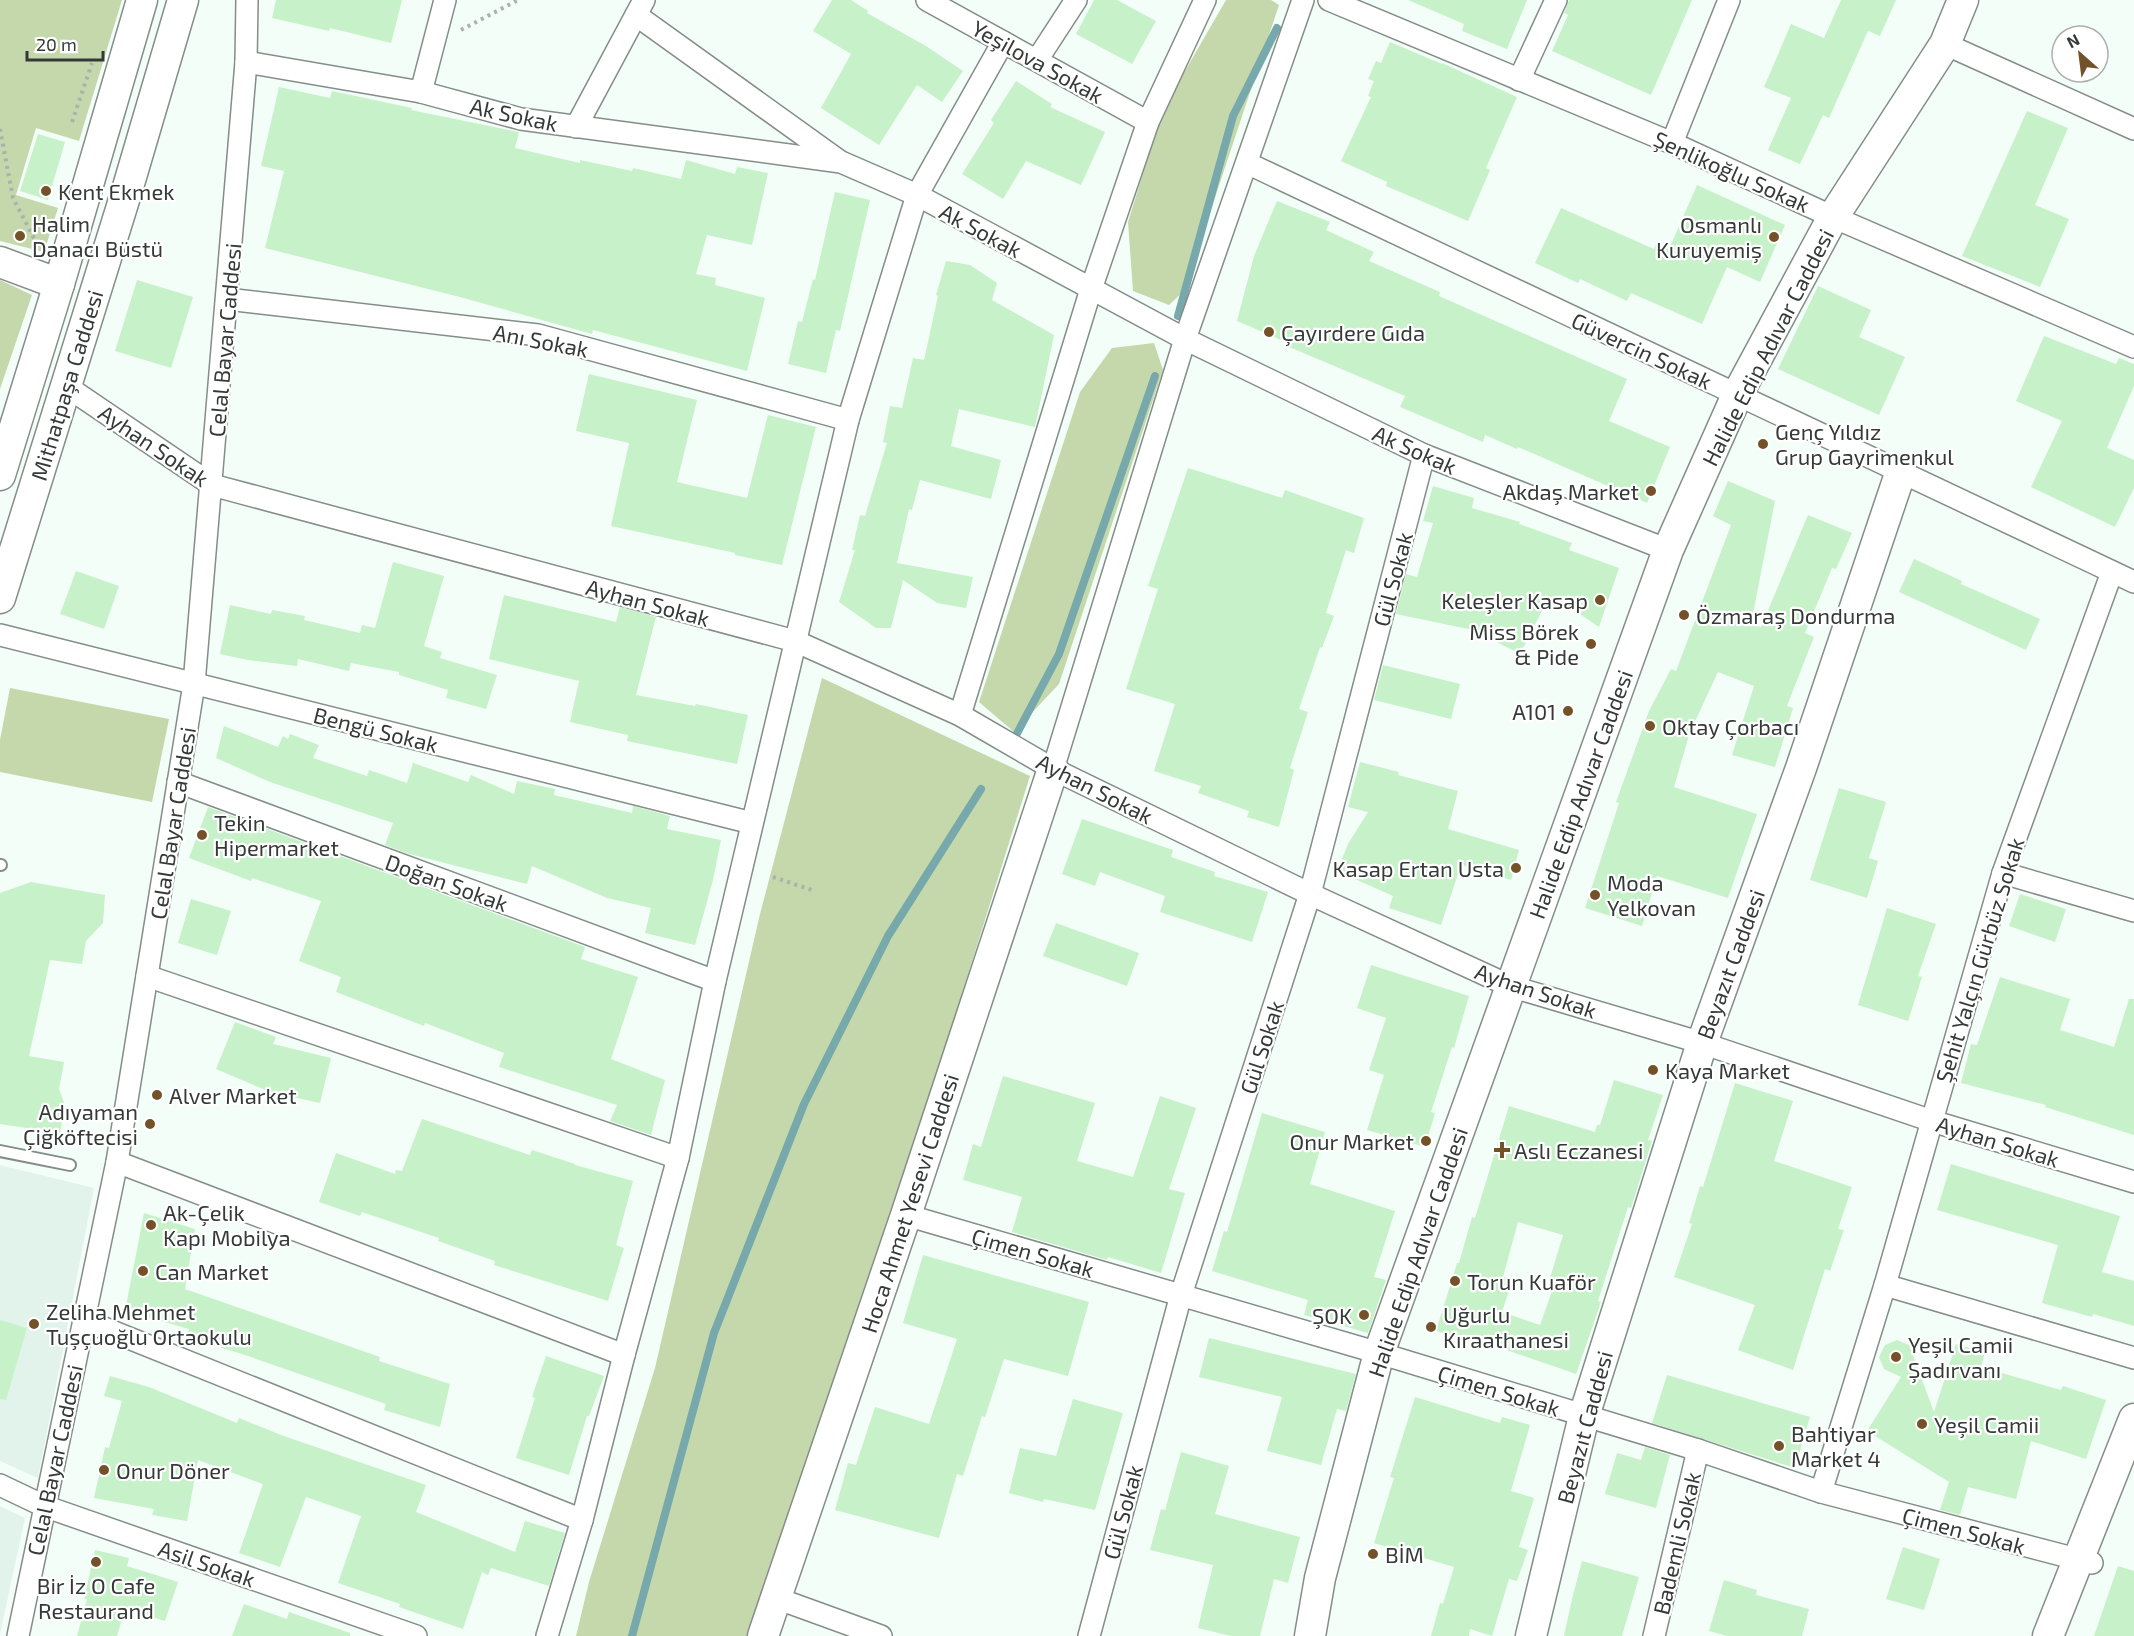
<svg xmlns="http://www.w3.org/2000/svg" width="2134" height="1636" font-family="'Exo 2',sans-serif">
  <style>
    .built { fill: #e1f3ea }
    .green { fill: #c4d8ab }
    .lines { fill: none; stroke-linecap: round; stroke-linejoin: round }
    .stream { stroke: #77a8ac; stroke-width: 8 }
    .building { fill: #c7f1c8; fill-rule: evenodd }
    .lane-casing { stroke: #848d88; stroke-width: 14 }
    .street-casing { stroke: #848d88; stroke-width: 24 }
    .secondary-casing { stroke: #848d88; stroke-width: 33 }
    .path { stroke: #aab2ae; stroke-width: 4; stroke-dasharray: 3 4.5; stroke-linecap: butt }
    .lane { stroke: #fff; stroke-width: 10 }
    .street { stroke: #fff; stroke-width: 21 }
    .secondary { stroke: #fff; stroke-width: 30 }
    .poi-dot { fill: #735229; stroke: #fff; stroke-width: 2 }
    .labels { text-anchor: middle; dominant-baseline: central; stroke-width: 4.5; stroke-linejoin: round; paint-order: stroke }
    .street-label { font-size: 22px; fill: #353937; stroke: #fff }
    .poi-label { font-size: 22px; fill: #353937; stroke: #fff; text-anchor: start }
  </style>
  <rect width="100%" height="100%" fill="#f4fef9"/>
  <g class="built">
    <polygon points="0,1165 94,1188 38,1478 0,1461"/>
    <polygon points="0,1506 25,1518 0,1634"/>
  </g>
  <g class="green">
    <polygon points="0,0 122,0 79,141 36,128 16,195 58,208 44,252 0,241"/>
    <polygon points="1226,0 1271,0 1279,5 1184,291 1169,305 1133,291 1128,222 1163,109"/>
    <polygon points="0,280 32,295 0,389"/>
    <polygon points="1154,343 1163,370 1059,684 1014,732 979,702 1080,392 1112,348"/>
    <polygon points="822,678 1030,776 944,1051 747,1636 576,1636 589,1582 655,1368 760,914"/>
    <polygon points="10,688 169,719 152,802 0,772 0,740"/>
  </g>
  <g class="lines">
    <g class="stream">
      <polyline points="1178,316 1233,116 1277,28"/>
      <polyline points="1013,741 1059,654 1155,376"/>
      <polyline points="632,1636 714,1333 804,1104 888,936 981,789"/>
    </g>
  </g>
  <g class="building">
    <polygon points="276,0 402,0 391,43 330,28 329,31 272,18"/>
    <polygon points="832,0 851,0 868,11 867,13 926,46 963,71 942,102 917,85 879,145 821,108 851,54 813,31"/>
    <polygon points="1094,0 1117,0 1156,21 1132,64 1076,34"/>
    <polygon points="1408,0 1527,0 1507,49 1462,31 1464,24"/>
    <polygon points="1569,0 1692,0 1651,95 1552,51 1568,15 1564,13"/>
    <polygon points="1841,0 1896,0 1880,36 1868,31 1829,118 1823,115 1800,164 1768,150 1791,98 1764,87 1791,24 1824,38"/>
    <polygon points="1390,42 1442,64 1442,63 1517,97 1486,168 1490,170 1468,221 1386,186 1387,182 1341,161 1371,97 1368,96 1374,81 1368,79 1376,61 1381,63"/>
    <polygon points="1016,81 1052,104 1050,107 1105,132 1081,185 1026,161 1003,199 962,174 994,123 991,120"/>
    <polygon points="279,87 330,98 332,91 412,108 411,110 519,132 515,148 580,163 580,160 632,171 633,168 681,179 686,160 735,174 737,167 768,173 752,245 707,235 696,274 716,278 715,285 765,298 747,371 593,330 592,334 460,297 265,248 284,171 261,166"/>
    <polygon points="2027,111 2068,128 2035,205 2069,219 2040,287 1962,256"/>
    <polygon points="38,134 65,142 48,200 20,191"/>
    <polygon points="1697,185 1785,225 1760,282 1727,267 1702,324 1631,293 1627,301 1580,279 1578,283 1535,263 1561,208 1654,249 1656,243 1669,249"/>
    <polygon points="835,192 870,200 840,331 836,330 826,373 788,364 798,321 802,322 813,279 815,280"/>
    <polygon points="1277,201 1330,222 1326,230 1374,252 1369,261 1440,292 1439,296 1627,379 1609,421 1670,447 1647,503 1518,447 1517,449 1485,435 1483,442 1400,407 1405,396 1287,346 1288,343 1237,321 1254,256"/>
    <polygon points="946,261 970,265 997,283 992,300 1054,335 1035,427 959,409 951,446 1001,460 991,499 920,480 912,510 909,509 897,563 973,577 966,608 937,603 903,580 891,628 876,628 839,602 855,550 852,550 860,515 865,516 887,443 883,442 890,406 902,408 913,358 924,360 938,296 936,295"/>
    <polygon points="137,280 193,297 171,368 115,351"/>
    <polygon points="1818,286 1871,310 1859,337 1905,357 1879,415 1778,369"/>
    <polygon points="2044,336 2116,364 2119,358 2134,364 2134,386 2107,448 2134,460 2134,488 2115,527 2031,487 2062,421 2016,401"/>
    <polygon points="589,374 697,400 677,482 747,498 768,415 816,427 782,565 735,555 735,553 611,526 629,443 576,431"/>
    <polygon points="1188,468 1282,498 1285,490 1364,518 1354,553 1346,550 1326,613 1334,616 1322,648 1320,647 1299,709 1308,712 1290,768 1294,770 1279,827 1247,817 1249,811 1198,793 1201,786 1154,771 1175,704 1126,689 1158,589 1148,586"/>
    <polygon points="1728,481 1775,501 1751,624 1761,627 1808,515 1852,533 1836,569 1832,568 1805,633 1814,637 1787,706 1793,708 1775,767 1732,755 1754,686 1718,672 1690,732 1674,787 1757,814 1728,898 1657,876 1642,926 1585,908 1619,803 1616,802 1649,711 1671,669 1676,671 1731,525 1713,516"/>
    <polygon points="1433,486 1474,498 1472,508 1520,522 1519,524 1572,543 1569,550 1619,568 1599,627 1553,596 1550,602 1547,601 1520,654 1473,630 1396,614 1406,574 1417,577 1433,523 1423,521"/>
    <polygon points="1914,559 1962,581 1961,584 2040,619 2026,650 1899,592"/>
    <polygon points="393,562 444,576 424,646 442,652 440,658 497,675 486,709 446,698 448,690 399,675 399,672 351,663 349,671 298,659 297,666 248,660 220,654 230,605 271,614 272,610 305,616 304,620 360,633 362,625 375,628"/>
    <polygon points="76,571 119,586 104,629 60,614"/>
    <polygon points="504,595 616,622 620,607 656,617 636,695 695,706 696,704 748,715 737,764 627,741 628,735 570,722 579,681 489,659"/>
    <polygon points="1383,665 1460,684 1451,719 1374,700"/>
    <polygon points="224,726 278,747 283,736 288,739 290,734 319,745 313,758 367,776 369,770 407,783 413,763 468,782 471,775 514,794 517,781 555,789 554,795 632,813 633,806 670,816 667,829 721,840 713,880 695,945 645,933 651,908 607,898 532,866 527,884 406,853 385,845 393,823 270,782 216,758"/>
    <polygon points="1360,762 1399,772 1398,775 1458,791 1448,829 1519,850 1511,880 1461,865 1441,925 1389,908 1393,896 1337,871 1348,844 1368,812 1348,807"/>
    <polygon points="1839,788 1886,802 1869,858 1878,861 1867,898 1810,880"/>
    <polygon points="208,807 585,947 581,959 638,977 611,1059 665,1080 651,1135 610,1121 617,1105 499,1067 504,1053 425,1023 424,1026 336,992 341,977 299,961 321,901 252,878 251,881 189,858"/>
    <polygon points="1082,819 1173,850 1171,857 1215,872 1214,876 1268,892 1252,942 1160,912 1165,896 1100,872 1095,886 1062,874"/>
    <polygon points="31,882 105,895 103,923 86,941 82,964 50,960 29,1056 64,1062 59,1089 65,1105 60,1133 0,1124 0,893"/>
    <polygon points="2020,894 2066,909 2055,942 2009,926"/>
    <polygon points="191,899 231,911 217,955 178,943"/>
    <polygon points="1887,908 1936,924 1918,976 1922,977 1908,1021 1858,1005"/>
    <polygon points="1056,923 1139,953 1127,986 1043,956"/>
    <polygon points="1371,965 1469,996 1454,1048 1452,1047 1431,1112 1435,1113 1425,1147 1367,1130 1384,1075 1369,1070 1386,1018 1357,1008"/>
    <polygon points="2000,977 2070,999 2060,1030 2114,1047 2129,999 2134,999 2134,1135 2045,1107 2046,1105 1961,1083 1971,1044 1977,1045"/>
    <polygon points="235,1022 276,1037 273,1044 331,1058 320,1103 270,1092 216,1069"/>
    <polygon points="1003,1076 1095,1103 1077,1161 1133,1177 1160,1096 1196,1108 1169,1189 1185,1193 1161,1273 1108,1257 1107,1260 1012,1232 1022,1197 963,1180 973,1144 981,1147"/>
    <path d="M 1614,1080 L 1663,1095 L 1648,1140 L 1652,1141 L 1631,1208 L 1628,1207 L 1598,1301 L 1601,1302 L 1576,1374 L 1492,1345 L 1491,1347 L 1436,1331 L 1457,1263 L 1459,1263 L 1472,1217 L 1475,1218 L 1509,1106 L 1595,1132 L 1597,1125 L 1600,1125 ZM 1518,1222 L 1563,1235 L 1550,1278 L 1556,1280 L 1540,1325 L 1502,1312 L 1513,1279 L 1503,1277 Z"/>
    <polygon points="1735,1083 1793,1101 1774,1161 1852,1187 1838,1229 1844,1230 1830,1271 1825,1269 1793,1370 1738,1350 1755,1305 1674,1277 1692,1224 1689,1223 1700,1186 1703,1187"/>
    <polygon points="1262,1113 1325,1132 1310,1184 1395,1211 1374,1277 1386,1280 1368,1333 1304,1315 1308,1300 1212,1271 1224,1231 1227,1232"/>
    <polygon points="422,1119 530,1155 532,1150 575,1164 575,1165 633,1181 616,1245 624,1248 608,1301 494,1265 495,1261 438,1241 439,1238 362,1212 360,1216 319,1202 336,1153 395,1174 396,1170 402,1171"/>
    <polygon points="1951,1164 2120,1216 2102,1272 2134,1281 2134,1326 2093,1314 2092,1317 2042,1303 2058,1245 1937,1210"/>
    <polygon points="144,1213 195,1229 185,1289 380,1357 379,1361 450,1384 440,1427 384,1410 386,1404 242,1354 186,1337 189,1329 125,1311"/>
    <polygon points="923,1255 1089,1302 1068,1376 1004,1359 985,1417 982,1416 963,1476 957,1474 939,1538 835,1510 848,1463 856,1465 875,1407 929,1424 957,1339 903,1323"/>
    <polygon points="0,1320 27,1328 6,1400 0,1399"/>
    <polygon points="1209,1338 1356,1374 1346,1411 1337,1409 1321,1465 1267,1451 1282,1397 1199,1377"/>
    <polygon points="1897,1340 1909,1345 1934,1412 1956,1344 1985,1353 1981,1367 2061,1390 2063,1386 2106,1400 2086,1459 2031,1441 2016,1499 1968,1487 1960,1515 1940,1510 1949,1482 1867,1431 1901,1377 1884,1369 1879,1357 1885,1345"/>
    <polygon points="546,1356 604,1376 589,1416 587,1416 569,1475 516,1458 535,1398 532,1397"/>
    <polygon points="1667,1375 1810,1417 1795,1468 1652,1423"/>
    <polygon points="110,1376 149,1387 237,1423 239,1418 281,1435 426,1485 416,1512 515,1552 525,1521 565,1533 549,1586 491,1568 488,1575 482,1572 463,1629 399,1607 400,1604 338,1583 361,1516 306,1497 280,1567 239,1553 263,1484 198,1460 187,1521 152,1515 154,1509 94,1498 105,1447 109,1448 122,1401 104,1396"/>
    <polygon points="1415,1397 1500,1423 1502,1417 1530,1425 1511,1491 1534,1498 1519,1547 1528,1550 1517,1581 1509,1579 1492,1636 1470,1629 1469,1636 1431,1636 1440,1603 1443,1604 1454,1567 1374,1543 1394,1478 1390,1477"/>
    <polygon points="1073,1399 1123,1413 1095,1510 1044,1499 1043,1502 1009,1493 1020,1448 1056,1456"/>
    <polygon points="1645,1447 1670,1455 1656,1508 1605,1494 1617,1453 1641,1460"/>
    <polygon points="1181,1452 1229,1466 1215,1514 1300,1537 1288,1583 1274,1579 1260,1636 1231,1636 1198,1628 1213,1565 1150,1550 1161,1509 1165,1510"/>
    <polygon points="1903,1547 1940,1559 1924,1610 1886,1599"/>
    <polygon points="95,1550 129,1558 127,1566 178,1582 165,1621 125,1609 117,1636 77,1636 87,1599 84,1599"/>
    <polygon points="1582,1561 1639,1577 1622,1636 1564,1636 1572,1599"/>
    <polygon points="2118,1566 2134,1571 2134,1636 2094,1636"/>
    <polygon points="1724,1580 1757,1590 1756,1595 1809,1609 1802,1636 1727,1636 1709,1631"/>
    <polygon points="244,1604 287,1619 289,1612 350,1633 350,1636 232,1636"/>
  </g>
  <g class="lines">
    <g class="lane-casing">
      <g id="lane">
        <polyline points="0,865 1,865"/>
        <polyline points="0,1151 70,1165"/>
      </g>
    </g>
    <g class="street-casing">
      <g id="street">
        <polyline points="927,0 1148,122"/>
        <polyline points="1329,0 1672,143 1833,217 2134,347"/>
        <polyline points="636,15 838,160"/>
        <polyline points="1945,44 2134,129"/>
        <polyline points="1037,60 1076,0"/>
        <polyline points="246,62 421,92 521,119 841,162 917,195 1185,339 1424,455 1668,550"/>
        <polyline points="1519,80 1556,0"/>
        <polyline points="421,92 445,0"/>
        <polyline points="576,127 644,0"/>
        <polyline points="1672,143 1729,0"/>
        <path d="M 1247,163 C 1543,303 1839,442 2134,582"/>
        <polyline points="227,299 538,335 848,420"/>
        <polyline points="66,386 212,485 795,641 960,715 1053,769 1310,894 1510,986 1702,1043 1932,1121 2134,1182"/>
        <polyline points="0,635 752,823"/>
        <polyline points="960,715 1091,289 1148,122 1205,0"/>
        <polyline points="1053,769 1185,339 1303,0"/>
        <polyline points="178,782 715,981"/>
        <polyline points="2003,873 2134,911"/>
        <polyline points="147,976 678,1158"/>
        <polyline points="117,1162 624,1355"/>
        <polyline points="906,1215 1379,1353 1698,1450 1821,1492 2092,1563"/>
        <polyline points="1885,1285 2134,1358"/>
        <polyline points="84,1320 582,1520"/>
        <polyline points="0,1485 44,1506 416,1636"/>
        <polyline points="1821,1492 1885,1285 2003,873 2112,572"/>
        <polyline points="776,1598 881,1636"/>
        <polyline points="18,1636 117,1162 194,684 246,62 247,0"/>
        <polyline points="547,1636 582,1520 624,1355 678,1158 715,981 848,420 917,195 1003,42"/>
        <polyline points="1089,1636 1181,1295 1310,894 1424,455"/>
        <polyline points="1654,1636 1698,1450"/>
      </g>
    </g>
    <g class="secondary-casing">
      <g id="secondary">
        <polyline points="0,262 59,284"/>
        <polyline points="0,475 59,284 142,0"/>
        <polyline points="0,598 128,187 183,0"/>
        <polyline points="763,1636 906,1215 1053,769"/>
        <polyline points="1310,1636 1320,1578 1379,1353 1668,550 1737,395 1833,217 1945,44 1963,0"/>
        <polyline points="1531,1636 1584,1416 1702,1043 1801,768 1901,471"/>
        <polyline points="2048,1636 2134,1419"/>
      </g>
    </g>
    <g class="path">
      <polyline points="461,30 518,0"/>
      <polyline points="72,122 92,63"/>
      <polyline points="0,129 13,198 38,246"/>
      <polyline points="773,877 812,890"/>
    </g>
    <use href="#lane" class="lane"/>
    <use href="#street" class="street"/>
    <use href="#secondary" class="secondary"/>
  </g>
  <g class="poi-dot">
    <circle cx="46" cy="191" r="6"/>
    <circle cx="20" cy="236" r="6"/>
    <circle cx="1774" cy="237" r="6"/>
    <circle cx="1269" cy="332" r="6"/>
    <circle cx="1763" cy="444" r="6"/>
    <circle cx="1651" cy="491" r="6"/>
    <circle cx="1600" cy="600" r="6"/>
    <circle cx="1684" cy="615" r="6"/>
    <circle cx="1591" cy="644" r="6"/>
    <circle cx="1568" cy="711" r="6"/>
    <circle cx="1650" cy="726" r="6"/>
    <circle cx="202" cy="835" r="6"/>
    <circle cx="1516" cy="868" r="6"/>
    <circle cx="1595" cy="895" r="6"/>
    <circle cx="1653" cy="1070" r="6"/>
    <circle cx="157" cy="1095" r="6"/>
    <circle cx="150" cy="1124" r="6"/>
    <circle cx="1426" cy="1141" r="6"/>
    <path d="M1499 1141h6v6h6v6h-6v6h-6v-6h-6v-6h6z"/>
    <circle cx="151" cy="1225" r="6"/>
    <circle cx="143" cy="1271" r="6"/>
    <circle cx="1455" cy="1281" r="6"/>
    <circle cx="1364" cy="1315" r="6"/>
    <circle cx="34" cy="1324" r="6"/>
    <circle cx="1431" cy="1327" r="6"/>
    <circle cx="1896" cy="1357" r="6"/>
    <circle cx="1922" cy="1424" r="6"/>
    <circle cx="1779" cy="1446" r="6"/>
    <circle cx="104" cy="1470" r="6"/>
    <circle cx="1373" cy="1554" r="6"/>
    <circle cx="96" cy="1562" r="6"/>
  </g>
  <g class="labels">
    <g class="street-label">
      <text transform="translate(1038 61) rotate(29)">Yeşilova Sokak</text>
      <text transform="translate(514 114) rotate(12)">Ak Sokak</text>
      <text transform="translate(1732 171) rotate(24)">Şenlikoğlu Sokak</text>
      <text transform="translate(981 230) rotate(28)">Ak Sokak</text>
      <text transform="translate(224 340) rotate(-85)">Celal Bayar Caddesi</text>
      <text transform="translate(541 340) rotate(11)">Anı Sokak</text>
      <text transform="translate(1767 347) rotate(-63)">Halide Edip Adıvar Caddesi</text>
      <text transform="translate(1642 350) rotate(25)">Güvercin Sokak</text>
      <text transform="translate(66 385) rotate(-73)">Mithatpaşa Caddesi</text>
      <text transform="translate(154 445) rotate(34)">Ayhan Sokak</text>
      <text transform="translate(1415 449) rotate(24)">Ak Sokak</text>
      <text transform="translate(1392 579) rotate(-75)">Gül Sokak</text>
      <text transform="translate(648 602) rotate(15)">Ayhan Sokak</text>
      <text transform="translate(376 729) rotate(14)">Bengü Sokak</text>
      <text transform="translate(1095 788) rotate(27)">Ayhan Sokak</text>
      <text transform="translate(1580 794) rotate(-70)">Halide Edip Adıvar Caddesi</text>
      <text transform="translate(172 823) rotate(-81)">Celal Bayar Caddesi</text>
      <text transform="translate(447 882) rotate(20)">Doğan Sokak</text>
      <text transform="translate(1979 960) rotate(-73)">Şehit Yalçın Gürbüz Sokak</text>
      <text transform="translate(1730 964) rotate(-70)">Beyazıt Caddesi</text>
      <text transform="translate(1536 990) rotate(19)">Ayhan Sokak</text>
      <text transform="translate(1261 1047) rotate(-72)">Gül Sokak</text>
      <text transform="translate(1998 1141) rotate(17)">Ayhan Sokak</text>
      <text transform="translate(909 1203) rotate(-72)">Hoca Ahmet Yesevi Caddesi</text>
      <text transform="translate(1033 1252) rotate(16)">Çimen Sokak</text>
      <text transform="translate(1417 1252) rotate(-71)">Halide Edip Adıvar Caddesi</text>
      <text transform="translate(1499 1390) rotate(17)">Çimen Sokak</text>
      <text transform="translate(1584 1427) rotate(-75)">Beyazıt Caddesi</text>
      <text transform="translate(54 1460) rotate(-78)">Celal Bayar Caddesi</text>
      <text transform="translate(1122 1512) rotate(-75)">Gül Sokak</text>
      <text transform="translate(1964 1530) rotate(15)">Çimen Sokak</text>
      <text transform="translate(1676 1543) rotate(-77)">Bademli Sokak</text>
      <text transform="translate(207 1563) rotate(19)">Asil Sokak</text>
    </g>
    <g class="poi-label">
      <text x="58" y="191">Kent Ekmek</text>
      <text x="32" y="223">Halim<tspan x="32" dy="25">Danacı Büstü</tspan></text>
      <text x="1762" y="224" text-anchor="end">Osmanlı<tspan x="1762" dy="25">Kuruyemiş</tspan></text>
      <text x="1281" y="332">Çayırdere Gıda</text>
      <text x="1775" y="431">Genç Yıldız<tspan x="1775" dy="25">Grup Gayrimenkul</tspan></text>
      <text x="1639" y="491" text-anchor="end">Akdaş Market</text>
      <text x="1588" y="600" text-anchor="end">Keleşler Kasap</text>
      <text x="1696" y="615">Özmaraş Dondurma</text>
      <text x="1579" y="631" text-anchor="end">Miss Börek<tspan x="1579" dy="25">&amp; Pide</tspan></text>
      <text x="1556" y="711" text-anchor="end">A101</text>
      <text x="1662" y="726">Oktay Çorbacı</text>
      <text x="214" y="822">Tekin<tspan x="214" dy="25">Hipermarket</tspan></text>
      <text x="1504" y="868" text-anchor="end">Kasap Ertan Usta</text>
      <text x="1607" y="882">Moda<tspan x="1607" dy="25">Yelkovan</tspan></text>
      <text x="1665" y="1070">Kaya Market</text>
      <text x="169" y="1095">Alver Market</text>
      <text x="138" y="1111" text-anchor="end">Adıyaman<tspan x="138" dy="25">Çiğköftecisi</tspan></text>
      <text x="1414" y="1141" text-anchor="end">Onur Market</text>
      <text x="1514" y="1150">Aslı Eczanesi</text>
      <text x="163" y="1212">Ak-Çelik<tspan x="163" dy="25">Kapı Mobilya</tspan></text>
      <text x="155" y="1271">Can Market</text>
      <text x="1467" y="1281">Torun Kuaför</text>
      <text x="46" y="1311">Zeliha Mehmet<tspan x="46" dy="25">Tuşçuoğlu Ortaokulu</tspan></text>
      <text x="1443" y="1314">Uğurlu<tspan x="1443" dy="25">Kıraathanesi</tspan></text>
      <text x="1352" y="1315" text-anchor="end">ŞOK</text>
      <text x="1908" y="1344">Yeşil Camii<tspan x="1908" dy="25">Şadırvanı</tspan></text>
      <text x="1934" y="1424">Yeşil Camii</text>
      <text x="1791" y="1433">Bahtiyar<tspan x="1791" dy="25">Market 4</tspan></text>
      <text x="116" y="1470">Onur Döner</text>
      <text x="1385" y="1554">BİM</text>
      <text x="96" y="1585" text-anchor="middle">Bir İz O Cafe<tspan x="96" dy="25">Restaurand</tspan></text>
    </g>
  </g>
  <g transform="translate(2080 54) rotate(332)"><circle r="28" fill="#ffffff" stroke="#aeb0af" stroke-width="1.5"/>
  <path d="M0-4.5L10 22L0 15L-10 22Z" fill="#735229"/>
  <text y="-9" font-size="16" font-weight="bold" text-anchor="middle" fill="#353937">N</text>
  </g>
  <path d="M27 51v9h76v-9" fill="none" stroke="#353937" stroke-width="3"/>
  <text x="36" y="51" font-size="18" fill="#353937" stroke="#ffffff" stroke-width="4.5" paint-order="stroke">20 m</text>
</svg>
